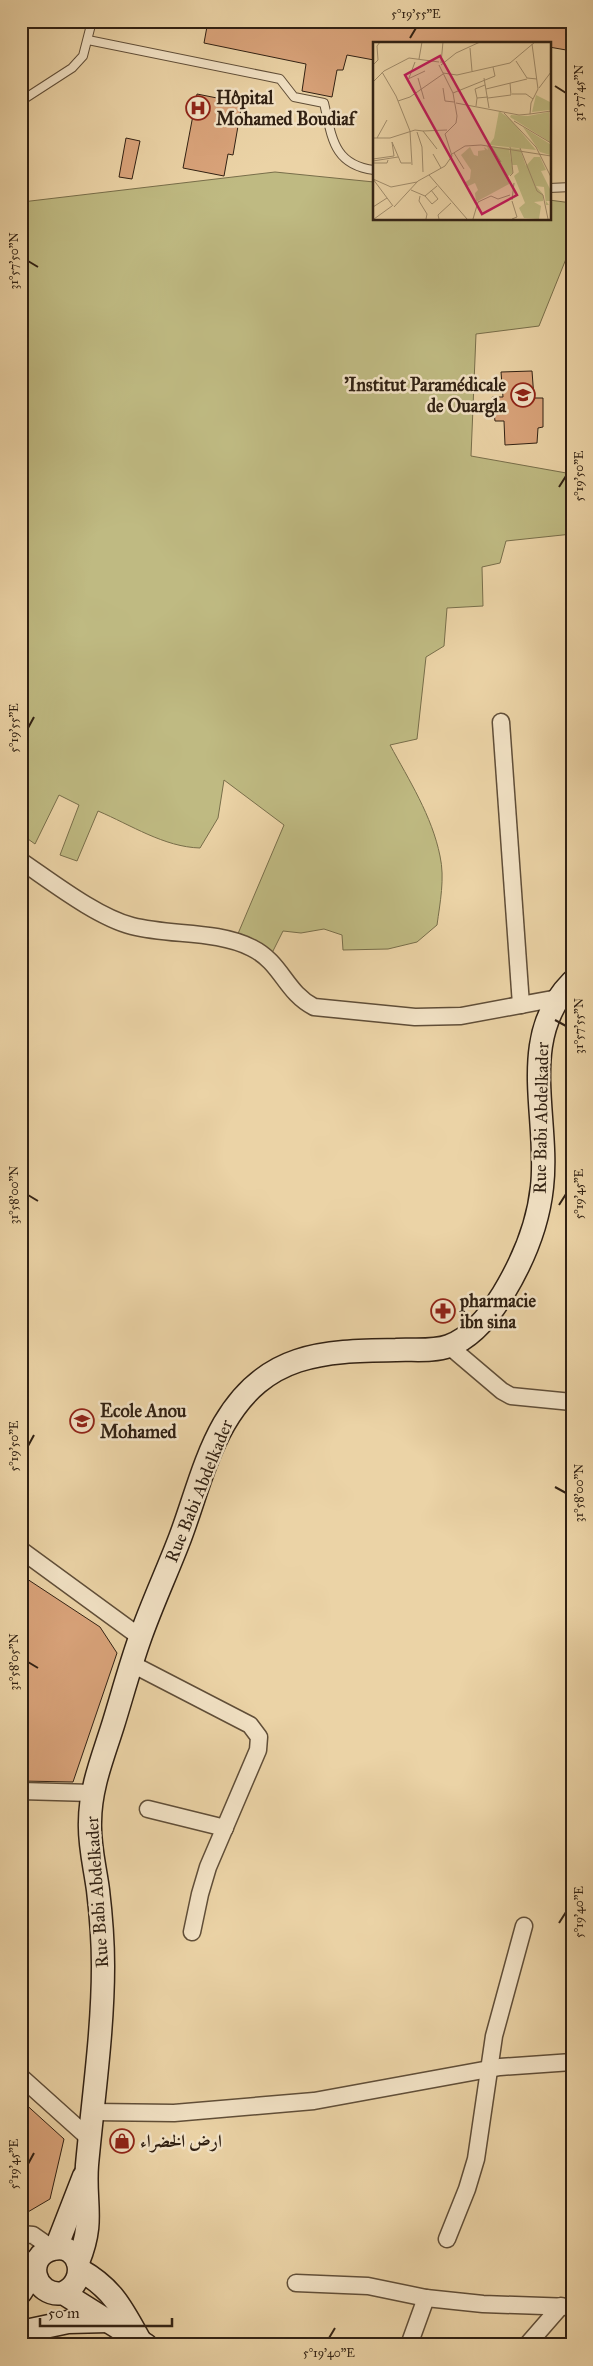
<svg xmlns="http://www.w3.org/2000/svg" width="593" height="2366" font-family="'IM FELL Great Primer',Amiri,serif">
  <style>
    .green { fill: #bfba82; stroke: #786e4a }
    .building { fill: #d9a37a; stroke: #312113 }
    .lines { fill: none; stroke-linecap: round; stroke-linejoin: round }
    .lane-casing { stroke: #604e38; stroke-width: 10 }
    .street-casing { stroke: #604e38; stroke-width: 19 }
    .secondary-casing { stroke: #312113; stroke-width: 25 }
    .lane { stroke: #f2e2c5; stroke-width: 8 }
    .street { stroke: #f2e2c5; stroke-width: 16 }
    .secondary { stroke: #f2e2c5; stroke-width: 22 }
    .ticks { fill: none; stroke: #312113; stroke-width: 2 }
    .labels { text-anchor: middle; dominant-baseline: central; stroke-width: 5; stroke-linejoin: round; paint-order: stroke }
    .poi-label { font-size: 18px; font-weight: bold; fill: #312113; stroke: #f2e2c5; text-anchor: start }
    .street-label { font-size: 18px; fill: #312113; stroke: #f2e2c5 }
    .inset-road { fill: none; stroke: #a18c6b; stroke-width: 1 }
    .view { fill: #c2185b; fill-opacity: 0.15; stroke: #c2185b; stroke-width: 2.5 }
    .inset-edge { fill: none; stroke: #312113; stroke-width: 2.5 }
    .neatline { fill: none; stroke: #312113; stroke-width: 2 }
    .ticks-label { font-size: 12px; text-anchor: middle; fill: #312113 }
  </style>
  <rect width="100%" height="100%" fill="#ebd3a6"/>
  <filter id="stains"><feTurbulence type="fractalNoise" baseFrequency=".004" numOctaves="4"/><feColorMatrix values="0 0 0 0 .2 0 0 0 0 .09 0 0 0 0 .02 0 0 0 .5 -.17"/></filter>
  <radialGradient id="worn" r=".72"><stop offset=".6" stop-color="#630" stop-opacity="0"/><stop offset="1" stop-color="#630" stop-opacity=".3"/></radialGradient>
  <path class="green" d="M 275,172 L 374,182 L 374,219 L 549,219 L 549,200 L 572,203 L 572,244 L 539,326 L 476,334 L 471,456 L 572,474 L 572,534 L 506,541 L 500,563 L 482,567 L 483,606 L 447,608 L 444,646 L 426,657 L 417,739 L 390,745 C 409,780 432,816 440,856 C 445,878 440,903 437,925 L 417,942 L 388,949 L 343,950 L 342,935 L 324,929 L 301,933 L 283,931 L 269,959 L 237,936 L 284,825 L 224,780 L 218,818 L 200,848 C 164,847 131,825 98,811 L 77,861 L 60,855 L 79,805 L 59,795 L 35,844 L 21,834 L 21,205 L 22,202 Z"/>
  <g class="building">
    <polygon points="208,21 572,21 572,51 549,47 549,44 374,44 374,60 347,55 343,70 337,70 332,97 302,91 306,64 204,43"/>
    <polygon points="197,94 242,103 233,155 228,154 224,176 183,168"/>
    <polygon points="126,138 140,141 132,179 119,177"/>
    <polygon points="532,371 534,398 543,398 543,427 538,428 537,443 505,445 504,421 495,421 492,397 503,397 501,372"/>
    <polygon points="21,1575 100,1627 117,1653 73,1782 21,1781"/>
    <polygon points="21,2100 64,2139 50,2199 21,2216"/>
  </g>
  <g class="lines">
    <g class="lane-casing">
      <g id="lane">
        <path d="M 88,40 L 280,79 L 294,97 L 324,103 C 332,137 333,165 374,170"/>
        <polyline points="21,101 72,68 83,56 92,21"/>
        <polyline points="549,188 572,187"/>
      </g>
    </g>
    <g class="street-casing">
      <g id="street">
        <polyline points="501,722 521,1005"/>
        <path d="M 21,861 C 52,882 97,917 132,926 C 171,936 216,930 252,948 C 282,963 285,992 314,1007 L 415,1017 L 461,1016 L 558,998"/>
        <polyline points="449,1346 502,1391 511,1396 572,1402"/>
        <polyline points="21,1550 140,1637"/>
        <polyline points="132,1664 250,1725 259,1737 258,1750 208,1867 200,1894 192,1932"/>
        <polyline points="21,1791 92,1793"/>
        <polyline points="148,1809 225,1828"/>
        <polyline points="21,2077 90,2139"/>
        <polyline points="93,2112 174,2113 314,2101 500,2067 572,2062"/>
        <polyline points="21,2234 33,2235 53,2249"/>
        <polyline points="447,2239 467,2189 476,2159 494,2036 524,1926"/>
        <polyline points="21,2258 35,2263"/>
        <polyline points="296,2283 368,2286 426,2298 483,2304 572,2307"/>
        <polyline points="409,2345 426,2298"/>
        <polyline points="527,2345 561,2306"/>
      </g>
    </g>
    <g class="secondary-casing">
      <g id="secondary">
        <polyline points="56,2248 84,2176"/>
        <path d="M 78,2262 C 95,2221 84,2204 87,2165 C 93,2099 103,2032 103,1966 C 103,1941 101,1915 98,1890 C 95,1867 89,1845 90,1822 C 90,1788 103,1757 113,1725 C 122,1696 130,1666 140,1638 C 152,1604 167,1572 180,1538 C 194,1501 204,1459 224,1424 C 265,1353 322,1351 396,1350 C 412,1349 433,1352 449,1346 C 473,1337 490,1315 503,1294 C 523,1261 538,1225 542,1187 C 550,1118 516,1038 572,982"/>
        <path d="M 80,2270 C 112,2288 122,2308 139,2339"/>
        <polyline points="21,2292 34,2271"/>
        <path d="M 63,2293 C 90,2281 80,2242 53,2249 C 23,2256 34,2298 63,2293 L 146,2345"/>
        <polyline points="21,2332 68,2322 108,2321"/>
      </g>
    </g>
    <use href="#lane" class="lane"/>
    <use href="#street" class="street"/>
    <use href="#secondary" class="secondary"/>
  </g>
  <path class="ticks" d="M 410,38 L 416,28M 555,86 L 566,93M 28,261 L 38,267M 559,487 L 566,476M 28,728 L 34,717M 555,1020 L 566,1026M 28,1195 L 38,1201M 559,1205 L 566,1194M 28,1446 L 34,1435M 555,1487 L 566,1493M 28,1662 L 38,1668M 559,1923 L 566,1912M 28,2164 L 34,2153M 329,2338 L 335,2328"/>
  <defs>
    <g id="hospital-ring" transform="scale(1.25)"><circle r="9.5" fill="#f2e2c5" stroke="#8f2418" stroke-width="1.5"/><path d="M-5-5h3v3.5h4V-5h3V5h-3V1.5h-4V5h-3Z" fill="#8f2418"/></g>
    <g id="school-ring" transform="scale(1.25)"><circle r="9.5" fill="#f2e2c5" stroke="#8f2418" stroke-width="1.5"/><path d="M0-5L7-2L0 1L-7-2ZM-4 1L0 2.5L4 1V4Q0 6-4 4Z" fill="#8f2418"/></g>
    <g id="pharmacy-ring" transform="scale(1.25)"><circle r="9.5" fill="#f2e2c5" stroke="#8f2418" stroke-width="1.5"/><path d="M-2-6h4v4h4v4h-4v4h-4v-4h-4v-4h4Z" fill="#8f2418"/></g>
    <g id="shop-ring" transform="scale(1.25)"><circle r="9.5" fill="#f2e2c5" stroke="#8f2418" stroke-width="1.5"/><path d="M-5-2.5h2.3a2.7 3.5 0 0 1 5.4 0H5L5.5 6h-11ZM-1.5-2.5h3a1.5 2.3 0 0 0-3 0Z" fill="#8f2418"/></g>
  </defs>
  <g fill-rule="evenodd">
    <use href="#hospital-ring" x="198" y="108"/>
    <use href="#school-ring" x="523" y="395"/>
    <use href="#pharmacy-ring" x="443" y="1311"/>
    <use href="#school-ring" x="82" y="1421"/>
    <use href="#shop-ring" x="122" y="2141"/>
  </g>
  <g class="labels">
    <g class="poi-label">
      <text x="216" y="98">Hôpital<tspan x="216" dy="21">Mohamed Boudiaf</tspan></text>
      <text x="506" y="385" text-anchor="end">’Institut Paramédicale<tspan x="506" dy="21">de Ouargla</tspan></text>
      <text x="460" y="1301">pharmacie<tspan x="460" dy="21">ibn sina</tspan></text>
      <text x="100" y="1411">Ecole Anou<tspan x="100" dy="21">Mohamed</tspan></text>
      <text x="140" y="2141">ارض الخضراء</text>
    </g>
    <g class="street-label">
      <text transform="translate(541 1118) rotate(-89)">Rue Babi Abdelkader</text>
      <text transform="translate(199 1491) rotate(-68)">Rue Babi Abdelkader</text>
      <text transform="translate(97 1892) rotate(-94)">Rue Babi Abdelkader</text>
    </g>
  </g>
  <g transform="translate(373 42)">
    <rect width="178" height="178" fill="#ebd3a6"/>
    <path d="M 163,53 L 177,60 L 177,68 L 159,70 ZM 126,69 L 137,77 L 163,108 L 116,103 L 121,96 ZM 176,70 L 177,100 L 137,75 L 138,73 L 155,74 ZM 150,85 L 177,102 L 177,113 L 167,110 ZM 114,104 L 136,106 L 140,131 L 135,134 L 136,142 L 103,160 L 102,151 L 105,148 L 102,141 L 93,145 L 91,141 L 97,137 L 98,128 L 88,113 L 97,105 L 101,113 L 105,114 L 105,109 L 112,108 L 111,105 L 115,108 ZM 137,106 L 147,107 L 153,124 L 161,115 L 167,115 L 173,128 L 168,129 L 177,147 L 177,159 L 173,159 L 176,163 L 173,163 L 171,145 L 163,144 L 170,152 L 170,159 L 161,160 L 168,164 L 166,177 L 151,176 L 146,166 L 152,161 L 141,134 L 146,130 L 144,123 L 139,123 Z" fill="#bfba82"/>
    <path class="inset-road" d="M 97,6 L 99,29M 46,17 L 49,0M 143,19 L 154,36 L 164,37M 68,21 L 70,0M 0,23 L 5,18 L 4,4 L 7,0M 68,23 L 83,11 L 107,0M 9,30 L 23,54 L 37,89 L 39,123M 70,31 L 84,33 L 137,21 L 162,0M 36,36 L 42,20M 45,36 L 51,57M 111,36 L 116,66M 35,37 L 52,29M 0,40 L 11,29 L 36,16 L 66,20M 70,46 L 72,59 L 81,60M 166,46 L 178,30M 113,47 L 154,37M 80,51 L 122,34 L 120,25M 139,52 L 153,52 L 160,57M 104,56 L 102,47 L 112,43M 115,56 L 138,53 L 137,41M 25,59 L 37,55 L 70,32M 83,61 L 146,73 L 157,72 L 158,61 L 165,47 L 159,2M 103,64 L 104,56 L 115,55M 131,71 L 163,105 L 178,135M 157,72 L 178,69M 141,79 L 178,101M 50,89 L 74,88M 44,90 L 49,105 L 50,130M 0,96 L 17,96 L 42,88 L 50,89 L 64,107M 4,96 L 14,78M 118,104 L 128,120M 137,105 L 140,131 L 137,134M 147,106 L 164,149 L 170,153 L 175,177M 0,107 L 0,123M 81,111 L 91,127M 60,112 L 68,126M 79,112 L 92,104 L 108,103 L 178,114M 21,114 L 19,100 L 28,121 L 38,121M 0,117 L 21,114M 0,119 L 25,115M 1,121 L 14,121 L 15,118M 56,133 L 94,177M 0,137 L 18,145 L 44,140M 0,137 L 20,164M 38,148 L 52,154 L 59,162 L 65,157 L 58,148M 47,154 L 46,159 L 54,172 L 53,177M 52,154 L 64,144M 139,158 L 141,141M 0,165 L 14,156M 21,165 L 45,139 L 72,124 L 79,114 L 72,92 L 83,81 L 84,74 L 80,51 L 66,23M 1,177 L 19,164M 66,177 L 65,173 L 78,161M 100,177 L 105,160 L 118,154 L 125,157 L 137,153M 139,177 L 144,175 L 139,159"/>
    <path class="view" d="M 67,14 L 144,153 L 109,172 L 32,33 Z"/>
    <rect width="178" height="178" class="inset-edge"/>
  </g>
  <rect width="593" height="2366" fill="none" stroke="#ebd3a6" stroke-width="55"/>
  <path d="M40 2318v8h132v-8" fill="none" stroke="#312113" stroke-width="2.5"/>
  <text x="48" y="2318" font-size="15" fill="#312113" stroke="#f2e2c5" stroke-width="4" paint-order="stroke">50 m</text>
  <rect x="28" y="28" width="538" height="2310" class="neatline"/>
  <g class="ticks-label">
    <text x="416" y="18">5°19'55"E</text>
    <text transform="translate(579 93) rotate(-90)" y="4">31°57'45"N</text>
    <text transform="translate(14 261) rotate(-90)" y="4">31°57'50"N</text>
    <text transform="translate(579 476) rotate(-90)" y="4">5°19'50"E</text>
    <text transform="translate(14 728) rotate(-90)" y="4">5°19'55"E</text>
    <text transform="translate(579 1026) rotate(-90)" y="4">31°57'55"N</text>
    <text transform="translate(579 1194) rotate(-90)" y="4">5°19'45"E</text>
    <text transform="translate(14 1195) rotate(-90)" y="4">31°58'00"N</text>
    <text transform="translate(14 1446) rotate(-90)" y="4">5°19'50"E</text>
    <text transform="translate(579 1493) rotate(-90)" y="4">31°58'00"N</text>
    <text transform="translate(14 1662) rotate(-90)" y="4">31°58'05"N</text>
    <text transform="translate(579 1912) rotate(-90)" y="4">5°19'40"E</text>
    <text transform="translate(14 2164) rotate(-90)" y="4">5°19'45"E</text>
    <text x="329" y="2357">5°19'40"E</text>
  </g>
  <rect width="100%" height="100%" filter="url(#stains)"/>
  <rect width="100%" height="100%" fill="url(#worn)"/>
</svg>
